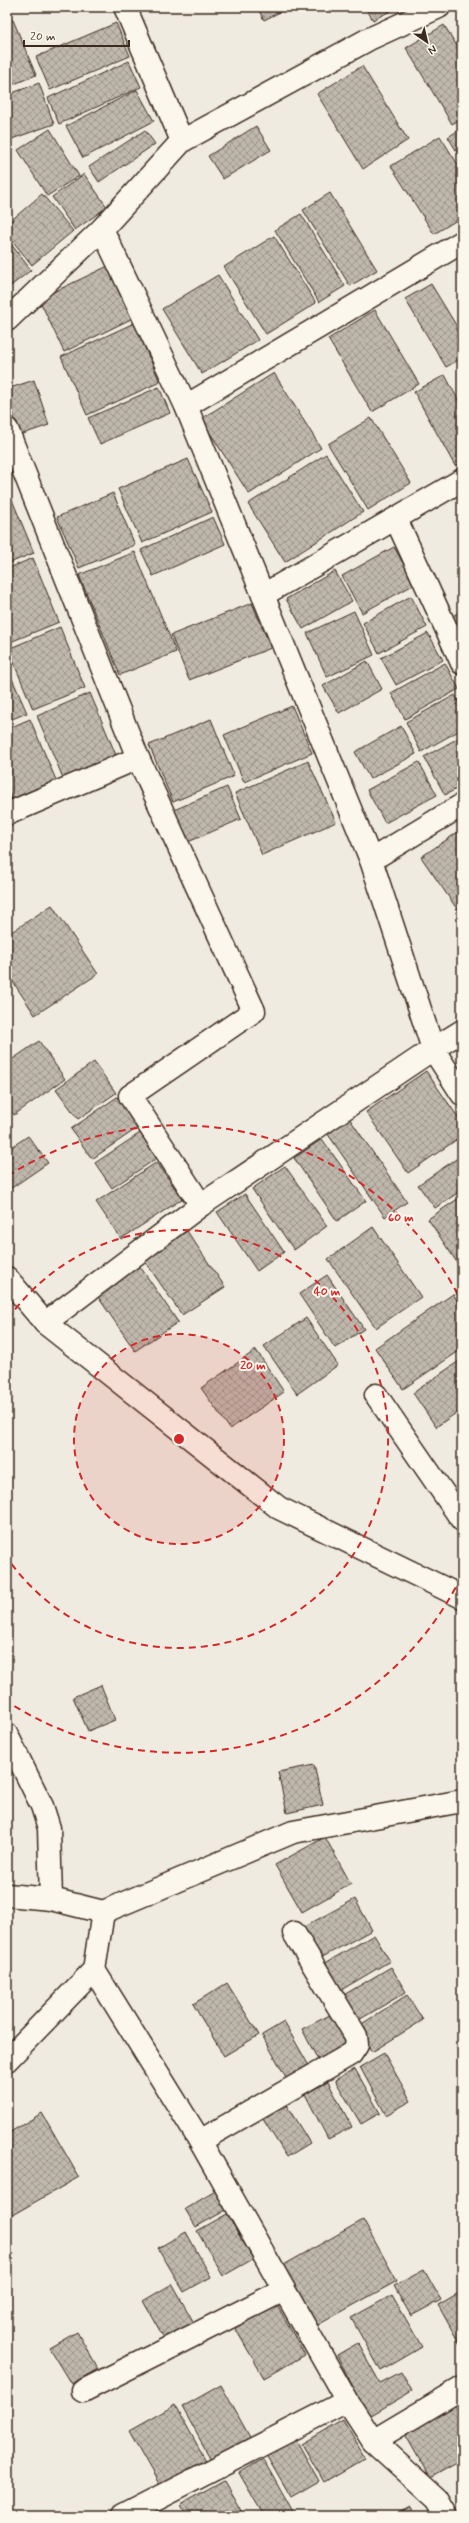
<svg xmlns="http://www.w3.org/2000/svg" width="469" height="2523" font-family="Mynerve,sans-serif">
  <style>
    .building { fill: url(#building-cross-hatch); stroke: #3b2a1e }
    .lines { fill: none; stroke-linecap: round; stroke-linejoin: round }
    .street-casing { stroke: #3b2a1e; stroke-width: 25 }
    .secondary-casing { stroke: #3b2a1e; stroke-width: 25 }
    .street { stroke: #fbf7ec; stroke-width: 22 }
    .secondary { stroke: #fbf7ec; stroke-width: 22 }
    .ring { fill: none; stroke: #d62828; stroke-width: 2; stroke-dasharray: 7 5 }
    .centre { fill: #d62828; stroke: #fbf7ec; stroke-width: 2 }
    .ring-label { font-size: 12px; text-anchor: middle; font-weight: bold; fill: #d62828; stroke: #fbf7ec; stroke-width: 4; stroke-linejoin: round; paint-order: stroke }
  </style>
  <defs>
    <pattern id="building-cross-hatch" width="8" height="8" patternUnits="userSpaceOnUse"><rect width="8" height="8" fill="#c0b8ad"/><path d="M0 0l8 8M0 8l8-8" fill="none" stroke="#9d968c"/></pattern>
  </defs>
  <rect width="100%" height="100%" fill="#f0ebe0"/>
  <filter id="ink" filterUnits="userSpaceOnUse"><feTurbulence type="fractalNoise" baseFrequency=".025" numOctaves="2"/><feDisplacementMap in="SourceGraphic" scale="8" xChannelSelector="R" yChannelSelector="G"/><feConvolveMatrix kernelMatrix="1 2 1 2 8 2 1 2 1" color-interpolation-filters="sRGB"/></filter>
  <g filter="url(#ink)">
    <g class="building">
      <polygon points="257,7 290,7 264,20"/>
      <polygon points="365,7 398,7 373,20"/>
      <polygon points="13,20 36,75 7,87 7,22"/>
      <polygon points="116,23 130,56 50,90 36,57"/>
      <polygon points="444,25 462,54 462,118 452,124 406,48"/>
      <polygon points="129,61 141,87 59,124 48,98"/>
      <polygon points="362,66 408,140 363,169 317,94"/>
      <polygon points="39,83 54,124 9,140 7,95"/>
      <polygon points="137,90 154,121 83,158 66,126"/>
      <polygon points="256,126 271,150 223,179 208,156"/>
      <polygon points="462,128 462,160 448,137"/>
      <polygon points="50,129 79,176 47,196 18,150"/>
      <polygon points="145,130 155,144 99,182 89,167"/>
      <polygon points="440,136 462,171 462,217 434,234 391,166"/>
      <polygon points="84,174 107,207 75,230 52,197"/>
      <polygon points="330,193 377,270 350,286 303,210"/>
      <polygon points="42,194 73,231 32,265 7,234 7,224"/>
      <polygon points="301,214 345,286 319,302 275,230"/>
      <polygon points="274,236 316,303 266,334 224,267"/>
      <polygon points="7,239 31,270 7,289"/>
      <polygon points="108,266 133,318 64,352 39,299"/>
      <polygon points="218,275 258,340 202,374 162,309"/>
      <polygon points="431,284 462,335 462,358 446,367 405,299"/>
      <polygon points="375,310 419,384 372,412 328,339"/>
      <polygon points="134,323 160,382 87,415 61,357"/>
      <polygon points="274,373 321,448 249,494 201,419"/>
      <polygon points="445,375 462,407 462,462 455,466 414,392"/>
      <polygon points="34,380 49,425 20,435 7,398 7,389"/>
      <polygon points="159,387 170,413 100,444 88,418"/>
      <polygon points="371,418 411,483 368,510 328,444"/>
      <polygon points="326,454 363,512 285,562 248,504"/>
      <polygon points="188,459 212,512 142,543 118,489"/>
      <polygon points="8,490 34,553 7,564 7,490"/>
      <polygon points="113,493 135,545 79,568 57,517"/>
      <polygon points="213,517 225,544 153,576 141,550"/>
      <polygon points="394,547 415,584 362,613 342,576"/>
      <polygon points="135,552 176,652 120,675 79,575"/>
      <polygon points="33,558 59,622 8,643 7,569"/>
      <polygon points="335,571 352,601 303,629 286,599"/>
      <polygon points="411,596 427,627 379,653 363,623"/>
      <polygon points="252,603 271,648 189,680 171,635"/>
      <polygon points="462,610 462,642 448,619"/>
      <polygon points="354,611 374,655 327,677 307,633"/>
      <polygon points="60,627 85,688 33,709 8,649"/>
      <polygon points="428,633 443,660 396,685 381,658"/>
      <polygon points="367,661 382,689 339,713 323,686"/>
      <polygon points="445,663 459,689 405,719 391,693"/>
      <polygon points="7,667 27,713 7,721"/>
      <polygon points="90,693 116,755 63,778 37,716"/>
      <polygon points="455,695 462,708 462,729 421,752 406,722"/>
      <polygon points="292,706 312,753 244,782 224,735"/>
      <polygon points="30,719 56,780 12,799 7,787 7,729"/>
      <polygon points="211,719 234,776 173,802 149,745"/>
      <polygon points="401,726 416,754 370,779 355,752"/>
      <polygon points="462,736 462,786 445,795 424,757"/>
      <polygon points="308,761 336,822 262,855 235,793"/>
      <polygon points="419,762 437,795 385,823 367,790"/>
      <polygon points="227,787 241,819 188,842 174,810"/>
      <polygon points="458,832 462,838 462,906 457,909 421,857"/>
      <polygon points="52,905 98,974 35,1015 7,973 7,935"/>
      <polygon points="39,1041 65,1079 14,1115 7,1105 7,1063"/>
      <polygon points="94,1062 116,1093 78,1119 56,1089"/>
      <polygon points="426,1071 462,1123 462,1136 408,1173 366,1112"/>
      <polygon points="117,1097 139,1127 92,1159 71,1129"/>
      <polygon points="347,1115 407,1202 385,1217 325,1130"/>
      <polygon points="140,1133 157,1158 112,1188 95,1163"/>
      <polygon points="28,1136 48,1163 7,1191 7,1150"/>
      <polygon points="322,1139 366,1201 337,1221 294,1158"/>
      <polygon points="462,1155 462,1190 435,1208 418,1185"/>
      <polygon points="157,1162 182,1199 121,1239 96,1202"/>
      <polygon points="285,1166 327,1226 294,1250 252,1189"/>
      <polygon points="245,1194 284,1252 257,1271 217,1212"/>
      <polygon points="462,1196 462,1270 428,1219"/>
      <polygon points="373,1227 421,1297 376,1328 328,1259"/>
      <polygon points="187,1231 225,1287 182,1315 144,1260"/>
      <polygon points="139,1265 178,1322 135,1351 96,1294"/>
      <polygon points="327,1275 364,1329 335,1348 299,1294"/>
      <polygon points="453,1294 462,1308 462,1349 403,1389 375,1348"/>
      <polygon points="306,1318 338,1365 297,1394 264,1346"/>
      <polygon points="256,1350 284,1392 230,1429 201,1388"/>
      <polygon points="462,1359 462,1409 436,1427 413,1393"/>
      <polygon points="101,1685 115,1720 88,1731 73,1697"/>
      <polygon points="314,1765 323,1805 287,1813 278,1772"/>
      <polygon points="325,1837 351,1884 302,1912 275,1865"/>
      <polygon points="355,1899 372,1930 317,1960 300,1929"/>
      <polygon points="374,1935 390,1961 336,1993 320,1966"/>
      <polygon points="391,1967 406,1992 352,2024 337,1999"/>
      <polygon points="227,1983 259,2035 224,2056 193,2004"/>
      <polygon points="407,1995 423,2020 372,2052 357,2027"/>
      <polygon points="336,2012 354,2046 320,2064 302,2029"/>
      <polygon points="284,2022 312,2071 290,2084 262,2035"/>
      <polygon points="384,2053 411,2101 386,2115 360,2067"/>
      <polygon points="355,2069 380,2113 361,2124 335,2080"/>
      <polygon points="328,2082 352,2127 328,2139 305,2094"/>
      <polygon points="282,2098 310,2143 287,2157 259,2113"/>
      <polygon points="42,2113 79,2177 7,2218 7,2134"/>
      <polygon points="217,2190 228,2209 196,2227 185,2209"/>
      <polygon points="227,2214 253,2259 223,2276 197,2231"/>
      <polygon points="363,2220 397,2281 316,2326 282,2266"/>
      <polygon points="186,2232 211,2277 184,2292 158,2248"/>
      <polygon points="424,2270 441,2300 411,2316 394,2286"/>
      <polygon points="172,2284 197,2328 168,2345 143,2301"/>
      <polygon points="462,2291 462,2348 438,2305"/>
      <polygon points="392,2295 422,2347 381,2371 351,2318"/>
      <polygon points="277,2305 305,2355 264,2378 235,2328"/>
      <polygon points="77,2332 98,2369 71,2384 49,2348"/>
      <polygon points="358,2343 380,2383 401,2372 412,2391 368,2417 337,2355"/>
      <polygon points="221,2385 252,2441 213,2463 182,2407"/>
      <polygon points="453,2400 462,2415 462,2460 430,2478 402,2429"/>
      <polygon points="175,2405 208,2464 163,2491 129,2431"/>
      <polygon points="343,2420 365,2458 324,2482 302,2444"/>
      <polygon points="295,2438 319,2481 291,2497 266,2454"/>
      <polygon points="263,2459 295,2516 264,2516 239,2473"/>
      <polygon points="224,2481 244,2516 187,2516 181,2505"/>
      <polygon points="410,2507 415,2516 393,2516"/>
      <polygon points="156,2508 161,2516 143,2516"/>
    </g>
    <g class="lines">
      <g class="street-casing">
        <g id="street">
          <polyline points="125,7 182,141"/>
          <polyline points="186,406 462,242"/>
          <polyline points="7,429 138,758 254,1011 130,1096 201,1205"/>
          <polyline points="396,519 462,663"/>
          <polyline points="263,595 462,480"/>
          <polyline points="7,814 138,758"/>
          <polyline points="371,860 462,805"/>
          <polyline points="462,1031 433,1049 462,1094"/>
          <polyline points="45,1323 201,1205 433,1049 371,860 186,406 102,229"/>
          <polyline points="376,1395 462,1520"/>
          <polyline points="7,1735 42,1806 49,1828 51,1899"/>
          <polyline points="7,1895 51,1899 103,1912 293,1832 462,1801"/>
          <polyline points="94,1970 200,2141 347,2401 373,2441 462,2388"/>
          <polyline points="7,2060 94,1970 103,1912"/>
          <polyline points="200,2141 351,2054 357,2045 356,2036 294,1933"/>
          <polyline points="83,2391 284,2290"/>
          <polyline points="373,2441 437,2499 447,2516"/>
          <polyline points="123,2516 347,2401"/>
        </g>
      </g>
      <g class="secondary-casing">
        <g id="secondary">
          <polyline points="7,320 102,229 182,141 369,39 439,7"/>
          <polyline points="7,1278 45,1323 279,1508 462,1597"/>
        </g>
      </g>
      <use href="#street" class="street"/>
      <use href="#secondary" class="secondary"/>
    </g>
  </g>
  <circle cx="179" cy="1439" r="105" fill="#d62828" fill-opacity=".12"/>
  <g class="ring">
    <circle cx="179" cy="1439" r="105"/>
    <path d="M8 1319A209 209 0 1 1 8 1559"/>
    <path d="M461 1577A314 314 0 0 1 8 1702M8 1176A314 314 0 0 1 461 1301"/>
  </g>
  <circle cx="179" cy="1439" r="6" class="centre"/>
  <g class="ring-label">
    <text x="401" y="1221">60 m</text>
    <text x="327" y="1295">40 m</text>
    <text x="253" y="1369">20 m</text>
  </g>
  <rect width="469" height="2523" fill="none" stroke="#fbf7ec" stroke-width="24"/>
  <rect x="12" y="12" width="445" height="2499" fill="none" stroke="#3b2a1e" stroke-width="1.5" filter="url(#ink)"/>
  <g transform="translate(427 42) rotate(146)" stroke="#fbf7ec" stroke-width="3" paint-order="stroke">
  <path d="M0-3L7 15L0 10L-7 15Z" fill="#3b2a1e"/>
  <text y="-6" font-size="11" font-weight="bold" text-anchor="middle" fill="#3b2a1e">N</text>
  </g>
  <path d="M24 40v6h105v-6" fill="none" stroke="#3b2a1e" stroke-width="2"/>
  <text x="30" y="40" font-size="12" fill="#3b2a1e" stroke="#fbf7ec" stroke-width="3" paint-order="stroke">20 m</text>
</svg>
